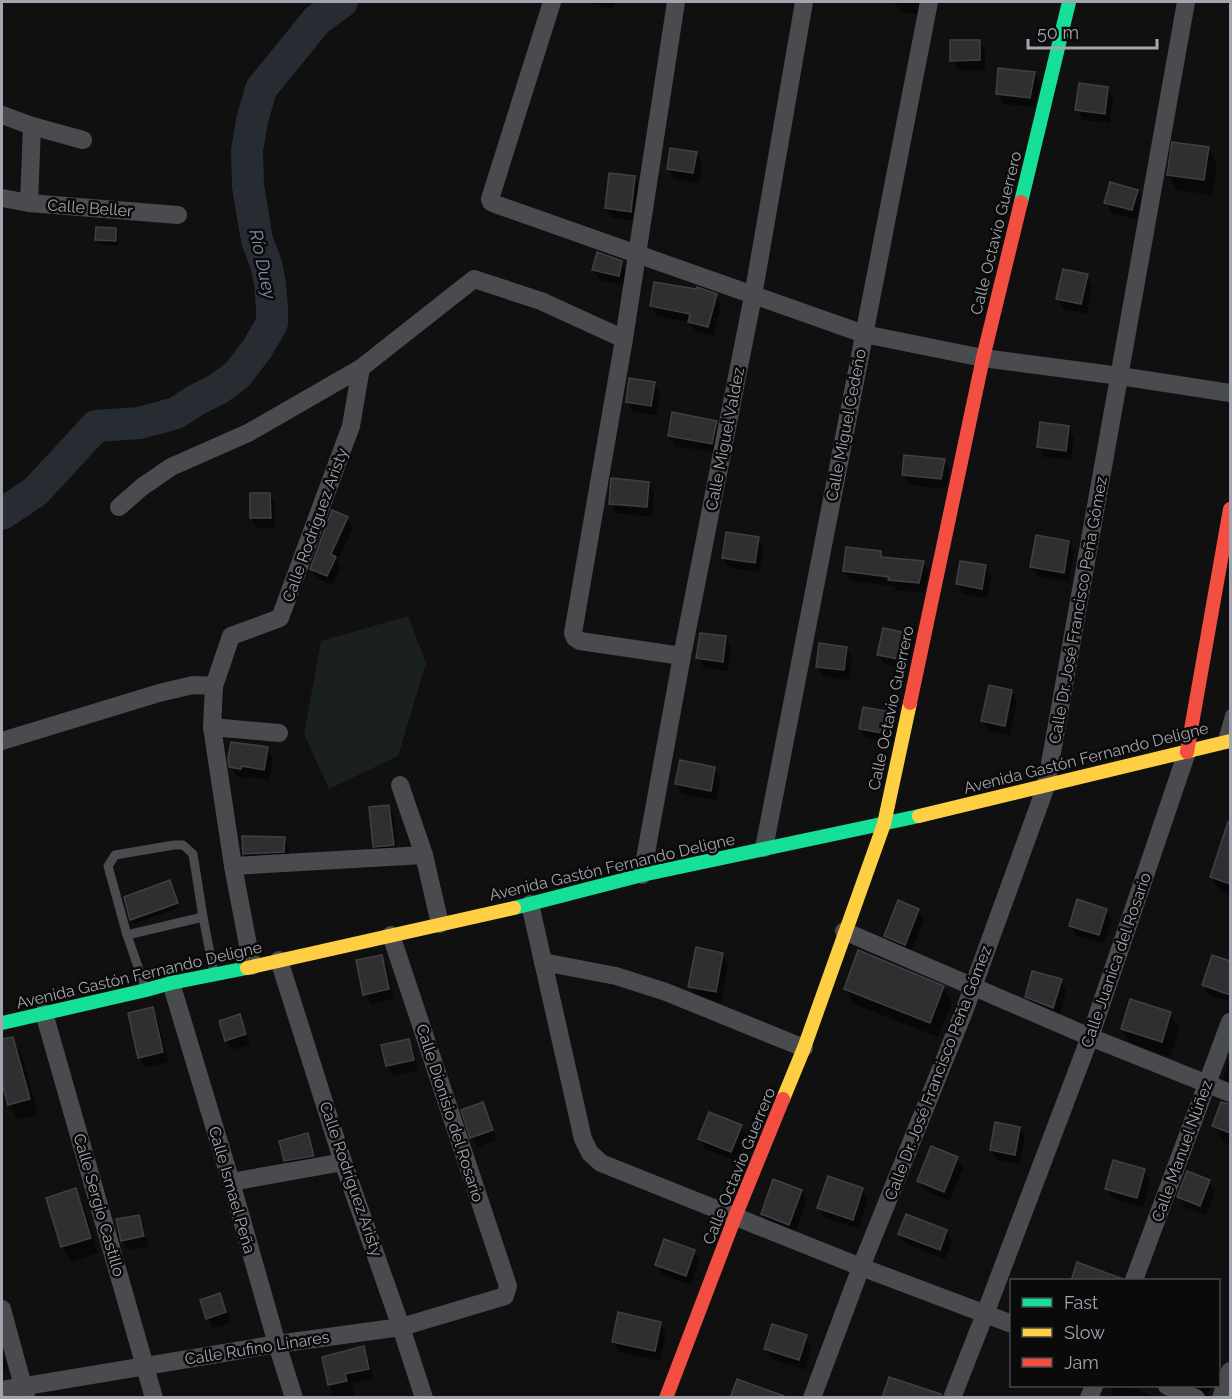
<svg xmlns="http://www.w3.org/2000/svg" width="1232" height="1399" font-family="Raleway,sans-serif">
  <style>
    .green { fill: #1a201b }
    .shadow { fill: #0007 }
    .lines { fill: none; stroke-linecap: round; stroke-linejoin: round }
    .river { stroke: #272b32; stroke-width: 32 }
    .building { fill: #2f2f31; stroke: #404043; stroke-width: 1.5 }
    .lane { stroke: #4a4b4f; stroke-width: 9 }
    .street { stroke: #4a4b4f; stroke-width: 18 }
    .fast { stroke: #16e098; stroke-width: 14 }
    .slow { stroke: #ffcf43; stroke-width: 14 }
    .jam { stroke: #f24e42; stroke-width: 14 }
    .labels { text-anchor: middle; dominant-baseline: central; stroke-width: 5; stroke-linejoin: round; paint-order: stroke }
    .street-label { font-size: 16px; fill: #a2a5b0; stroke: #0b0a0b }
    .water-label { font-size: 18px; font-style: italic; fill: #7b8fa9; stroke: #0b0a0b }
  </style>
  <rect width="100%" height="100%" fill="#101010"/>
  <polygon class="green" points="408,616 426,663 398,756 329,789 304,734 321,641"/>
  <g class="shadow">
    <polygon points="586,2 615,2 613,9"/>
    <polygon points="894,2 930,2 922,15 900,12"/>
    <polygon points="980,41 985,52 985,70 958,70 952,60"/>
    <polygon points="1034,73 1040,83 1035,107 1003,104 997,94"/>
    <polygon points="1107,88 1113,98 1110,123 1083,120 1077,110"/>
    <polygon points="1208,148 1217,164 1212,195 1177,190 1168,175"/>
    <polygon points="696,153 702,163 699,183 674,179 669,169"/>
    <polygon points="634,178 640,188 636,221 612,218 606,208"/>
    <polygon points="1137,191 1142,201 1137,220 1112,213 1106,202"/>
    <polygon points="116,229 118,234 118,245 99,244 97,240"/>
    <polygon points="621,262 627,272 624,285 600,280 594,270"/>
    <polygon points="1087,276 1092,286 1087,314 1064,309 1058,299"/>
    <polygon points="697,291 716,295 721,305 713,336 695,331 690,322 657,316 651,306"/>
    <polygon points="654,383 660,394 657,415 633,412 627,402"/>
    <polygon points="716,422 722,432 718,453 675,446 669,436"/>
    <polygon points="1068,427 1074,437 1071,460 1044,457 1039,447"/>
    <polygon points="944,461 950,471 946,489 909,485 904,475"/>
    <polygon points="648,483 654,493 652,517 616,513 610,503"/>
    <polygon points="252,494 270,494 275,504 275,528 257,528 251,518"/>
    <polygon points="347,518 353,528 337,562 341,568 333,585 318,579 312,569"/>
    <polygon points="758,538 764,548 760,572 729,568 723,558"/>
    <polygon points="1068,542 1074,552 1069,582 1038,577 1032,567"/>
    <polygon points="880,552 884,558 923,562 929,572 924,593 896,590 893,586 850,581 845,571"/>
    <polygon points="985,567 991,577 987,598 963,594 957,584"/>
    <polygon points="908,634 913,644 908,669 884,664 878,654"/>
    <polygon points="725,638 731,648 728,671 704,668 698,657"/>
    <polygon points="846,648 852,658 849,680 823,676 818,666"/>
    <polygon points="1011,691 1017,701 1010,735 989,731 983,721"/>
    <polygon points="891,714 896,724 892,743 866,738 860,728"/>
    <polygon points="267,749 273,759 269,780 247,776 246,779 237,777 231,767"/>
    <polygon points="714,768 720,778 716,800 682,794 676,784"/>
    <polygon points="389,806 394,816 398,855 381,856 375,846"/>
    <polygon points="284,838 289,848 289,862 250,864 244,854"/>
    <polygon points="1222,845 1230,848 1230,896 1220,892 1211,876"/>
    <polygon points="178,904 180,907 134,924 132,921"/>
    <polygon points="918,910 924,920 910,954 891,946 885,936"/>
    <polygon points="1106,910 1112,920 1104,944 1077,936 1071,926"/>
    <polygon points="722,954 728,964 721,1002 696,997 690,987"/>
    <polygon points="381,957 387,967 394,999 371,1004 365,994"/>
    <polygon points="1213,957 1230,963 1230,1002 1209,995 1204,985"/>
    <polygon points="1060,981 1066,991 1059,1017 1032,1006 1026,996"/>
    <polygon points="943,987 952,1003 938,1037 854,1004 845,988"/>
    <polygon points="152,1009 158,1019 168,1062 145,1068 140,1058"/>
    <polygon points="1170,1014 1179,1029 1170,1057 1131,1044 1122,1029"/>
    <polygon points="239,1016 245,1026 250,1044 232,1050 226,1040"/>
    <polygon points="12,1038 21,1054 38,1114 18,1120 9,1104 2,1077 2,1041"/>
    <polygon points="408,1041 414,1051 418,1070 393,1076 387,1066 383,1046"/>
    <polygon points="1230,1057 1230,1088 1223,1077"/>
    <polygon points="1222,1103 1230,1105 1230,1145 1223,1142 1214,1126"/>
    <polygon points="482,1104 488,1114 497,1140 478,1147 472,1137"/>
    <polygon points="741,1126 747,1136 737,1161 705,1149 700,1139"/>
    <polygon points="1019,1128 1025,1138 1020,1164 997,1160 991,1150"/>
    <polygon points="307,1135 313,1145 318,1166 291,1171 285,1161"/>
    <polygon points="957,1158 963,1168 950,1201 925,1191 919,1181"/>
    <polygon points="1144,1171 1150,1181 1143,1207 1112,1198 1106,1188"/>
    <polygon points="1209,1181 1215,1191 1206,1215 1184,1207 1179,1197"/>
    <polygon points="75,1190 84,1206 98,1253 71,1262 62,1247"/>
    <polygon points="862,1190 868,1200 859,1229 825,1218 819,1208"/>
    <polygon points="801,1191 807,1201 795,1234 768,1224 762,1214"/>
    <polygon points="138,1216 144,1226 148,1246 128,1250 122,1240"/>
    <polygon points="946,1231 952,1241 945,1259 906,1244 900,1234"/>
    <polygon points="694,1251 699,1261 691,1285 663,1275 657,1265"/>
    <polygon points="220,1295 225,1305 231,1323 213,1328 207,1318"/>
    <polygon points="660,1323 666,1333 660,1361 619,1352 613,1342"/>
    <polygon points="806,1337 812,1347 805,1370 771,1359 766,1349"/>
    <polygon points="364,1348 369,1358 373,1379 352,1383 355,1398 333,1398 324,1358"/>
    <polygon points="2,1351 7,1369 2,1371"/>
    <polygon points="1114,1386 1128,1386 1158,1398 1110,1398"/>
    <polygon points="1164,1386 1211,1386 1207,1398 1197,1398"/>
  </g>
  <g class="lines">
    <polyline class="river" points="2,514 36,491 96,426 140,423 176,413 196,400 218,389 237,375 257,349 272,323 272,308 270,283 266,264 257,240 248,186 247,150 252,121 261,89 317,20 342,2"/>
  </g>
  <g class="building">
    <polygon points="950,40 980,40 980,60 950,61"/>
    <polygon points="998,68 1035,72 1030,98 996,94"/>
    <polygon points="1079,83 1108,87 1105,114 1075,110"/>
    <polygon points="1172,142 1209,147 1204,180 1167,175"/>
    <polygon points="670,148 697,152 693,173 667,169"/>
    <polygon points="609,173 635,176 631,212 605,208"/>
    <polygon points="1110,182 1138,190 1132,210 1104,203"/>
    <polygon points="96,227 116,228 116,241 95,240"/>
    <polygon points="597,252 622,261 619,276 592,270"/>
    <polygon points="1063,269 1088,274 1081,304 1056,299"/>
    <polygon points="654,282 696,289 697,287 717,294 708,327 688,322 690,314 650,306"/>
    <polygon points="629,378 655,382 651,406 626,402"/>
    <polygon points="672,412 717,421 712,444 668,436"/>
    <polygon points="1040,422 1069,426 1066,451 1037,447"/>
    <polygon points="904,455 945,459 941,479 902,475"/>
    <polygon points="611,478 649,482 647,507 609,504"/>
    <polygon points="250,493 270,493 271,518 250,518"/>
    <polygon points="332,510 348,517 331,554 336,557 327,576 310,569"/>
    <polygon points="726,532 759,537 755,563 722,558"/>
    <polygon points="1036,535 1069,541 1064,573 1030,567"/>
    <polygon points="846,547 881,551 881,557 924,561 919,583 888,580 889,577 843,571"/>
    <polygon points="960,561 986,565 982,589 956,584"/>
    <polygon points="883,628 908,633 903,660 877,655"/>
    <polygon points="700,633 726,636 723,662 696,658"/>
    <polygon points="819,643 847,647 844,670 816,667"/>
    <polygon points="989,685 1012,690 1005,726 981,721"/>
    <polygon points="863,707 892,712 887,734 859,729"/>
    <polygon points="231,742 268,747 264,770 241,766 241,769 229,767 228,758"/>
    <polygon points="680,760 715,767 711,791 675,784"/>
    <polygon points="389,805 394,845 373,847 369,807"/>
    <polygon points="1228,822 1230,822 1230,884 1210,877"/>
    <polygon points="242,836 285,837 284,852 243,854"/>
    <polygon points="170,880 178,903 130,920 124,897"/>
    <polygon points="1077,899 1107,909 1099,935 1069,926"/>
    <polygon points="898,900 919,909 905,945 884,936"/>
    <polygon points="696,947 723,953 716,992 688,987"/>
    <polygon points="858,950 944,986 930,1023 844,989"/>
    <polygon points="382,955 389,989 363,995 356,960"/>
    <polygon points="1212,955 1230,961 1230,995 1202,985"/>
    <polygon points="1032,971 1062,979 1053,1008 1025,997"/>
    <polygon points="1130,999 1171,1012 1162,1042 1121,1029"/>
    <polygon points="153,1007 163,1052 138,1058 128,1013"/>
    <polygon points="240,1014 246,1034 225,1041 219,1021"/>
    <polygon points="13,1037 30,1099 8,1105 2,1083 2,1039"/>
    <polygon points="409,1039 414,1060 386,1066 381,1045"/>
    <polygon points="483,1102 493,1130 470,1138 461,1110"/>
    <polygon points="1221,1102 1230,1104 1230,1133 1212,1126"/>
    <polygon points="709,1112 742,1125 731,1152 698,1139"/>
    <polygon points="995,1122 1020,1127 1015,1155 990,1150"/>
    <polygon points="308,1133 314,1156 284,1161 279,1141"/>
    <polygon points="931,1146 958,1157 944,1192 917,1181"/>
    <polygon points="1113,1160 1145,1169 1137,1198 1105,1189"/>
    <polygon points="1187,1171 1210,1180 1200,1206 1177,1197"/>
    <polygon points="828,1176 863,1188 853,1220 817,1208"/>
    <polygon points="773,1179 802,1190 789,1225 761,1214"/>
    <polygon points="76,1188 91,1238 61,1247 46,1198"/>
    <polygon points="906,1214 947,1230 940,1250 898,1234"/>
    <polygon points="139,1215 144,1236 121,1241 116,1219"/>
    <polygon points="664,1239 695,1250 686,1276 655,1265"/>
    <polygon points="1077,1262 1123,1279 1123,1281 1071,1281"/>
    <polygon points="220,1293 226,1312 206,1319 200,1300"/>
    <polygon points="618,1312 661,1322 655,1351 612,1342"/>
    <polygon points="772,1324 807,1335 799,1360 764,1349"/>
    <polygon points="364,1346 369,1369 345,1374 347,1381 328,1385 322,1357"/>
    <polygon points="889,1377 941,1394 941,1398 882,1398"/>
    <polygon points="737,1379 784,1396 783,1398 730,1398"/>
  </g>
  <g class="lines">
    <g class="lane">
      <polyline points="1223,738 1230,714"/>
      <polyline points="127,935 203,917"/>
      <polyline points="145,987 127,935 108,866 115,855 174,845 183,845 193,854 203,917 214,973"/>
    </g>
    <g class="street">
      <polyline points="552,2 490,199 491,202 495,204 864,334 983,358 1120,376 1230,393"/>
      <polyline points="676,2 624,339 573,633 575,638 580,641 682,656"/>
      <polyline points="2,115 32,126 83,140"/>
      <polyline points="2,198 29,203 178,215"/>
      <polyline points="29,203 32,126"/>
      <polyline points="119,507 142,487 171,467 248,433 361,368 474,279 541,301 624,339"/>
      <polyline points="212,727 279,733"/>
      <polyline points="2,741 159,693 193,685 214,686"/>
      <polyline points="400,785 424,855 440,924"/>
      <polyline points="764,848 929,2"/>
      <polyline points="233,866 424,855"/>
      <polyline points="642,875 682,656 753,296 804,2"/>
      <polyline points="530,904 583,1139 590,1153 601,1163 861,1267 1012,1324"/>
      <polyline points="844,931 1090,1037 1230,1093"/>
      <polyline points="279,960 343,1162 401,1327 424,1398"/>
      <polyline points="543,962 616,976 666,992 804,1048"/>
      <polyline points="252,966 233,866 212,727 214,686 231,636 280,618 351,426 361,368"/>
      <polyline points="171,983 231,1182 277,1344 294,1398"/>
      <polyline points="44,1013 154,1398"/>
      <polyline points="231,1182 343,1162"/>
      <polyline points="1134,1280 1230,1022"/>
      <polyline points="2,1309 26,1397"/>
      <polyline points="1167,1386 1196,1398"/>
      <polyline points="2,1390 277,1344 401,1327 505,1296 508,1286 391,935"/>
      <polyline points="812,1398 861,1267 965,1009 1046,786 1186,2"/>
      <polyline points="952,1398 985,1314 1090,1037 1187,752"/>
      <polyline points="1089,1398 1094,1386"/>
      <polyline points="1221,1398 1230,1371"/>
    </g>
    <g class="fast">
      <polyline points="1021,202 1069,2"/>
      <polyline points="514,908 642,875 919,816"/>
      <polyline points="2,1023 146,990 171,983 247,968"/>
    </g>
    <g class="slow">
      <polyline points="919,816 1230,741"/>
      <polyline points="247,968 514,908"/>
      <polyline points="783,1099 804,1048 884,824 910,703"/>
    </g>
    <g class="jam">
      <polyline points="910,703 983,358 1021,202"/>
      <polyline points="1187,752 1230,509"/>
      <polyline points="666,1398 735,1217 783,1099"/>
    </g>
  </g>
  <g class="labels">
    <g class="street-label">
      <text transform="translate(90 208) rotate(4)">Calle Beller</text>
      <text transform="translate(996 233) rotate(-76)">Calle Octavio Guerrero</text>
      <text transform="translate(846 425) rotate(-79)">Calle Miguel Cedeño</text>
      <text transform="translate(725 439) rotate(-79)">Calle Miguel Valdez</text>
      <text transform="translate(315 525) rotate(-70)">Calle Rodríguez Aristy</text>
      <text transform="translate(1078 610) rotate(-80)">Calle Dr. José Francisco Peña Gómez</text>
      <text transform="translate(891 708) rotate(-78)">Calle Octavio Guerrero</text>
      <text transform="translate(1086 758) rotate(-14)">Avenida Gastón Fernando Deligne</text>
      <text transform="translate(612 867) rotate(-13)">Avenida Gastón Fernando Deligne</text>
      <text transform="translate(1116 960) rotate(-71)">Calle Juanica del Rosario</text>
      <text transform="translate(139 975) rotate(-13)">Avenida Gastón Fernando Deligne</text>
      <text transform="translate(938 1073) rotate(-69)">Calle Dr. José Francisco Peña Gómez</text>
      <text transform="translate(450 1113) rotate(72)">Calle Dionisio del Rosario</text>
      <text transform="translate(1182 1151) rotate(-70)">Calle Manuel Núñez</text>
      <text transform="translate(739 1166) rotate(-68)">Calle Octavio Guerrero</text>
      <text transform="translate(351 1179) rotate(71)">Calle Rodríguez Aristy</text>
      <text transform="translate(232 1190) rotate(74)">Calle Ismael Peña</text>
      <text transform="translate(99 1205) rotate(74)">Calle Sergio Castillo</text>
      <text transform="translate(257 1348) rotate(-9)">Calle Rufino Linares</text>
    </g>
    <g class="water-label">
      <text transform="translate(263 264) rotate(78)">Río Duey</text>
    </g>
  </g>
  <rect width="1232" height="1399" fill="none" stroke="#a2a5b0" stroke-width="6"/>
  <rect x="1010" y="1279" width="210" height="108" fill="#0b0a0b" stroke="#47484d" stroke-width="1.5"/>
  <rect x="1022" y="1298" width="30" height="9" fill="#16e098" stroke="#47484d" stroke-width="1.5"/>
  <text x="1064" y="1309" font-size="18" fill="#a2a5b0">Fast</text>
  <rect x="1022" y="1328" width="30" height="9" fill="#ffcf43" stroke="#47484d" stroke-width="1.5"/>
  <text x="1064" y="1339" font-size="18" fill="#a2a5b0">Slow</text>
  <rect x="1022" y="1358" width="30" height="9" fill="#f24e42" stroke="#47484d" stroke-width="1.5"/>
  <text x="1064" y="1369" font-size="18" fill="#a2a5b0">Jam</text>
  <path d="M1028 39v9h129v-9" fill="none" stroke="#a2a5b0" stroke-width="3"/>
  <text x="1037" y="39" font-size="18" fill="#a2a5b0" stroke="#0b0a0b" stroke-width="4.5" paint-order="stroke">50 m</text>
</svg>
